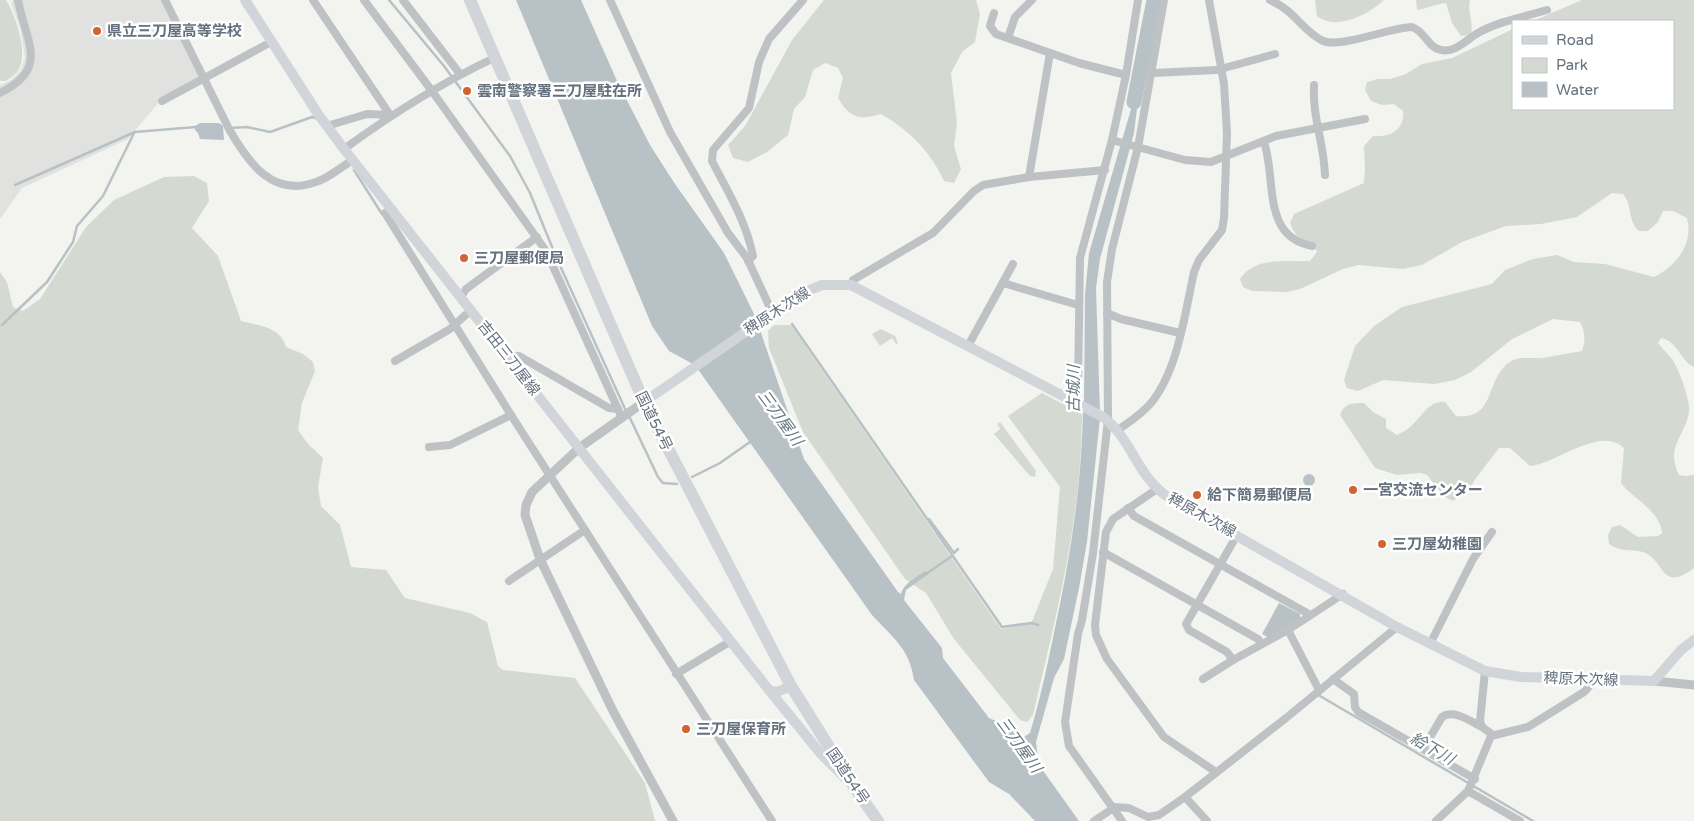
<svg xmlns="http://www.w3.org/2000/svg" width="1694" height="821" font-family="'Varela Round','Noto Sans JP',sans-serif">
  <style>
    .built { fill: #e1e2e0 }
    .green { fill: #d4dad1 }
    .water { fill: #b8c2c6 }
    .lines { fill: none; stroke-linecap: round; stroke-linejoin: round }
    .stream { stroke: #b8c2c6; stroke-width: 2.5 }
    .river { stroke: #b8c2c6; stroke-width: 15 }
    .minor { stroke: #bfc2c5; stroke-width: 8 }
    .tertiary { stroke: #bfc2c5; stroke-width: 9 }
    .secondary { stroke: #d1d5d9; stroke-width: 10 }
    .trunk { stroke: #d1d5d9; stroke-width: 12 }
    .poi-dot { fill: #d26231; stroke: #fff; stroke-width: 2 }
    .labels { text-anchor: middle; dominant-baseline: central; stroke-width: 5; stroke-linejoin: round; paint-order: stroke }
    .poi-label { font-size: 15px; font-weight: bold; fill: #65717e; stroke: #fff; text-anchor: start }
    .street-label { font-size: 15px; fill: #65717e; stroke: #fff }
    .water-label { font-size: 16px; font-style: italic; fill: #667982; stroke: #fff }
  </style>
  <rect width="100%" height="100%" fill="#f3f3f0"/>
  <polygon class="built" points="13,0 161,0 200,78 164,96 128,139 22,188 0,219 0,85 11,80 20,71 25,58 20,28 11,3"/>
  <g class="green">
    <path d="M 0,0 L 6,0 C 16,16 29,54 18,71 C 15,75 10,78 6,81 L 0,81 Z"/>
    <path d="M 824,0 L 976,0 L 980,14 L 975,42 L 962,52 L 951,73 L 957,123 L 954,146 L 961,169 L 954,183 L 944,181 C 931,152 909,130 881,114 C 860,120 850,119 838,98 L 843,78 L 838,68 L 825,63 L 813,70 L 805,97 L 794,109 L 788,135 L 767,152 L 748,162 L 733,158 L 728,145 L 745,126 L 792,40 Z"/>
    <path d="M 1315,0 L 1384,0 C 1368,15 1336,31 1317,16 Z"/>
    <path d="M 1416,0 L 1470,0 C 1467,11 1474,23 1471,35 L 1461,36 L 1452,23 L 1446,3 C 1435,4 1426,9 1417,10 Z"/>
    <path d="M 1582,0 L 1694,0 L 1694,367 C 1680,361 1678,341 1661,338 L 1658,343 C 1663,350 1671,356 1675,364 C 1680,373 1691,403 1689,412 C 1685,437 1665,446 1679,475 L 1685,476 L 1694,475 L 1694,568 C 1660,594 1665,559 1643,552 C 1630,549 1620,552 1609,544 L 1608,535 L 1612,527 L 1620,525 L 1638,537 L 1658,536 L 1662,533 C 1660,510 1633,499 1621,483 L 1624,448 C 1601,425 1557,463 1530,466 L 1510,448 L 1499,448 L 1476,478 L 1469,490 L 1453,501 L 1445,497 L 1427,475 L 1421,473 L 1397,475 L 1375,468 L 1340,415 C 1344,403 1353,403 1364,403 L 1373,412 L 1386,419 L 1386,428 L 1397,435 C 1402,432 1407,430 1411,426 C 1422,417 1429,400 1445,402 L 1456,416 C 1495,420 1485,384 1506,365 C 1508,363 1513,360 1516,359 C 1524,357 1535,359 1543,358 C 1556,356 1569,353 1582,351 C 1586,340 1585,332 1580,322 L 1553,319 L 1512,339 L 1471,372 L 1455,380 L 1434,384 L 1383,380 L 1358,391 L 1347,388 L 1344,380 L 1355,346 L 1374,326 L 1402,307 L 1492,284 L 1505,270 L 1533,259 L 1557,255 L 1574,262 L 1605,264 L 1654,277 C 1676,266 1694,244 1687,218 L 1673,211 L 1663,211 L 1658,222 L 1648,231 L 1639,231 C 1627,220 1633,206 1623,194 L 1612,193 L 1577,217 L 1541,224 L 1506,226 L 1462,242 L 1422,265 L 1403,269 L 1358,265 L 1343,269 L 1300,289 L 1287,292 L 1252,291 L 1243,287 L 1240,279 C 1255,256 1287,262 1310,261 L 1317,252 L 1311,241 C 1298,241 1295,234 1290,223 L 1294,214 L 1364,183 L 1365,169 L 1364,146 L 1373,136 C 1391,138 1405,129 1403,111 L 1394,104 L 1382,105 L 1371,101 L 1365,90 L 1367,82 L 1378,79 L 1390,79 L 1406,74 L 1422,64 L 1452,58 L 1513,29 L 1513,109 L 1673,109 L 1673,21 L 1533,21 Z"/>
    <path d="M 194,176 L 207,183 L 209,201 L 192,228 L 218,256 L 241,321 C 259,326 280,326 286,347 L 303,354 L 313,362 L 315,371 L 302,403 L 298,430 L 308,444 L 323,458 L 318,487 L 321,506 L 340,525 L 351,567 L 386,570 L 405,598 L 470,613 L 487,622 L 498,666 L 503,670 L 575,678 L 645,783 L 655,821 L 0,821 L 0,272 L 7,282 L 13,307 L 23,311 L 40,299 L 86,227 L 114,200 L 164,177 Z"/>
    <path d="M 774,325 L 791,325 L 1001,629 L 1031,624 L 1053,569 L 1060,487 L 1008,416 L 1042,393 L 1082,414 C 1082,517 1056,616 1033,715 L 1027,722 L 1020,720 L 954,639 L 926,593 L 905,579 L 803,432 L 769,348 L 768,331 Z"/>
    <polygon points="881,329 895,336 898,343 896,344 892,338 880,346 872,334"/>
    <polygon points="1000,422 1036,471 1035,477 1030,476 994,434 1000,429 997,424"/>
  </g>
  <g class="water">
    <polygon points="516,0 581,0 618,83 650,145 675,184 724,253 757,320 693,364 669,351 652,326"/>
    <polygon points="1141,75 1134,133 1100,259 1096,288 1100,413 1084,403 1085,295 1089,253"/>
    <polygon points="200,123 219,123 223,126 224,140 200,139 198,133 195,130 195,126"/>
    <path d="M 758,324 L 804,459 L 898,592 L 901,594 C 904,583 916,577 926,571 L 928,574 L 906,590 L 904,600 L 942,648 L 943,658 L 989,718 L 998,722 L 1007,723 L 1024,737 L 1030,733 C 1040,700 1047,667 1054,633 C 1070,559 1082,485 1083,409 L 1100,418 L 1087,542 L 1079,588 L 1064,659 L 1054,678 L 1036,742 L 1039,765 L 1079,821 L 1035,821 L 1009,794 L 989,782 L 914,680 C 910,649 892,637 872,615 L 697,368 Z"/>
    <circle cx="1309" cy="480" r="6"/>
    <polygon points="1279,603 1300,614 1300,618 1269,638 1262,634"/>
  </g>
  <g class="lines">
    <g class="stream">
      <polyline points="389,0 444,66 510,156 530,193 557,259 626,411"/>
      <polyline points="229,128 247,127 270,132 312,117 315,118"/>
      <polyline points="354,170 382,214"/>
      <polyline points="15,185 135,132 196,127"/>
      <polyline points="792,324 1002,627 1032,623 1038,625"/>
      <polyline points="2,325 47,282 73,242 77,226 103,196 134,133"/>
      <polyline points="629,416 658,477 663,483 677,484"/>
      <polyline points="692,477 720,463 750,442"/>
      <polyline points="929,519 954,553 958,549"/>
      <polyline points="926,574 952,556"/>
      <polyline points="1320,696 1533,821"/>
    </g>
    <polyline class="river" points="1134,102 1154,0"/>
    <g class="minor">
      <path d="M 165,0 L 229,129 C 248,162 272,198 316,182 C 329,178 341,167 353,160"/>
      <polyline points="313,0 390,115"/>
      <polyline points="364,0 432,91 546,251 622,418"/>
      <polyline points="403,0 460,74"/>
      <polyline points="610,0 670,132 728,233 747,258 772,312"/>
      <path d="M 1270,0 C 1295,11 1301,29 1321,40 C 1337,50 1391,27 1412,27 C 1425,31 1428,48 1441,50 C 1456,53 1467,39 1478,33 C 1499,21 1524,17 1547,10"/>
      <polyline points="994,13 990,26 996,34 1079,63 1126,75"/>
      <polyline points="1008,38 1015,17 1032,0"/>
      <polyline points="1153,73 1217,70 1275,54"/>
      <path d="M 1314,85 C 1312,116 1324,143 1325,175"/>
      <path d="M 0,93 C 51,68 25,41 18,0"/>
      <polyline points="162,101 271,42"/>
      <polyline points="327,126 367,114 390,115"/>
      <polyline points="1112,140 1185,160 1211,162 1276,136 1365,119"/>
      <path d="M 1264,142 C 1277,180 1261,236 1312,246"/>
      <path d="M 344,149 C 392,114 441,83 494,58"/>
      <polyline points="1029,177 1050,53"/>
      <polyline points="392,209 385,213 511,415 772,821"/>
      <path d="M 748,261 L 753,256 C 746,221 728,192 712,161 L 713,150 L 749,108 L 759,62 L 769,39 L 803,0"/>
      <polyline points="1003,283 1078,305"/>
      <polyline points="851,285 853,280 933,233 974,191 983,185 1029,177 1105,170"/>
      <polyline points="461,297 466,289 537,237"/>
      <polyline points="1107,313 1121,319 1180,333"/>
      <polyline points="968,346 1013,264"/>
      <polyline points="508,356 519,356 609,408 618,409"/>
      <polyline points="395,361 450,329 471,310"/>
      <polyline points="1073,400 1078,385 1080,258 1112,140 1126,75 1138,0"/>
      <path d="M 1118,430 C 1129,422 1142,414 1151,403 C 1178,370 1185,313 1194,272 L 1199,260 L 1222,230 L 1224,218 L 1227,133 L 1224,84 L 1209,0"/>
      <polyline points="429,447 450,445 511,415"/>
      <polyline points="1157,489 1113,519 1106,532 1095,625 1096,635 1107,659 1164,737 1216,772"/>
      <polyline points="1128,508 1134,516 1307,613 1309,616"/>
      <polyline points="1237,535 1186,624 1189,630 1227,652 1233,660 1288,630 1343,594"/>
      <polyline points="1103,552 1258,639 1262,644"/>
      <polyline points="509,581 585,530"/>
      <polyline points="1288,630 1319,690"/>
      <polyline points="1430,644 1473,559 1492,532"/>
      <polyline points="1485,671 1480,721 1482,727 1493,735"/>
      <polyline points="676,674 731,641"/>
      <polyline points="1203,679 1233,660"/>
      <polyline points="1333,679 1354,694 1355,707 1358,712 1475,779"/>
      <path d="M 1423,749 L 1442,717 C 1454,709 1470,721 1482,727"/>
      <polyline points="1468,791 1520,821"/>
      <polyline points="1185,797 1207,821"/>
      <polyline points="1094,821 1115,807 1129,808 1148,817 1159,815 1185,797 1286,718 1397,627"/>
      <polyline points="1122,821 1069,746 1065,722 1078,634 1082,620 1093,553 1108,420 1107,282 1112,249 1138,147 1164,0"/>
      <polyline points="1436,821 1468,791 1491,736 1528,727 1584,692 1595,680"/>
    </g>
    <g class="tertiary">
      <polyline points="644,402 579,448 532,492 526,505 525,515 540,559 613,711 673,821"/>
      <polyline points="1654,681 1694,685"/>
    </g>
    <g class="secondary">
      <polyline points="245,0 318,114 344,149 769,690 777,692 791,686"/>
      <path d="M 644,402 L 802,293 L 822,285 L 851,285 L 1103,417 C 1132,439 1135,472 1165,495 L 1397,627 L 1485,671 L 1521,677 L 1654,681 L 1681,650 L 1694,640"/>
      <polyline points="769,690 821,754 845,778"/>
    </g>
    <polyline class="trunk" points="470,0 644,402 791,686 856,790 878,821"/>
  </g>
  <g class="poi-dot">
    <circle cx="97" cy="31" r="5"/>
    <circle cx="467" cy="91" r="5"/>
    <circle cx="464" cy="258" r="5"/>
    <circle cx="1353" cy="490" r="5"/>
    <circle cx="1197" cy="495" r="5"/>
    <circle cx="1382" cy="544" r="5"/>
    <circle cx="686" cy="729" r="5"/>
  </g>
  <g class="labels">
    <g class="poi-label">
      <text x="107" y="31">県立三刀屋高等学校</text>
      <text x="477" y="91">雲南警察署三刀屋駐在所</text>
      <text x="474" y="258">三刀屋郵便局</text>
      <text x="1363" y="490">一宮交流センター</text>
      <text x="1207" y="495">給下簡易郵便局</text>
      <text x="1392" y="544">三刀屋幼稚園</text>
      <text x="696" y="729">三刀屋保育所</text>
    </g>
    <g class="street-label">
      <text transform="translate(777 311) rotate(-33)">稗原木次線</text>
      <text transform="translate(509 358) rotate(52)">吉田三刀屋線</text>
      <text transform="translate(654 421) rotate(64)">国道54号</text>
      <text transform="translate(1202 515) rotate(29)">稗原木次線</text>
      <text transform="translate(1581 679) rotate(2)">稗原木次線</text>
      <text transform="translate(848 776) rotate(56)">国道54号</text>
    </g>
    <g class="water-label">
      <text transform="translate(1074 389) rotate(-90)">古城川</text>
      <text transform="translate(780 418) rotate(54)">三刀屋川</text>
      <text transform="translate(1019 745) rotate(54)">三刀屋川</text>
      <text transform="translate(1432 749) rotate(30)">給下川</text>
    </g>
  </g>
  <rect x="1512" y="20" width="162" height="90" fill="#ffffff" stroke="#c1c6cb"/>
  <rect x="1522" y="36" width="25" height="8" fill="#d1d5d9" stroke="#c1c6cb"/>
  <text x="1556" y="45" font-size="15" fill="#65717e">Road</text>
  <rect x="1522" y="58" width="25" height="15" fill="#d4dad1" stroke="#c1c6cb"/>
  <text x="1556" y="70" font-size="15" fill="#65717e">Park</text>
  <rect x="1522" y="82" width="25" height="15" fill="#b8c2c6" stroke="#c1c6cb"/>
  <text x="1556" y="95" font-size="15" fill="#65717e">Water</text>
</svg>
